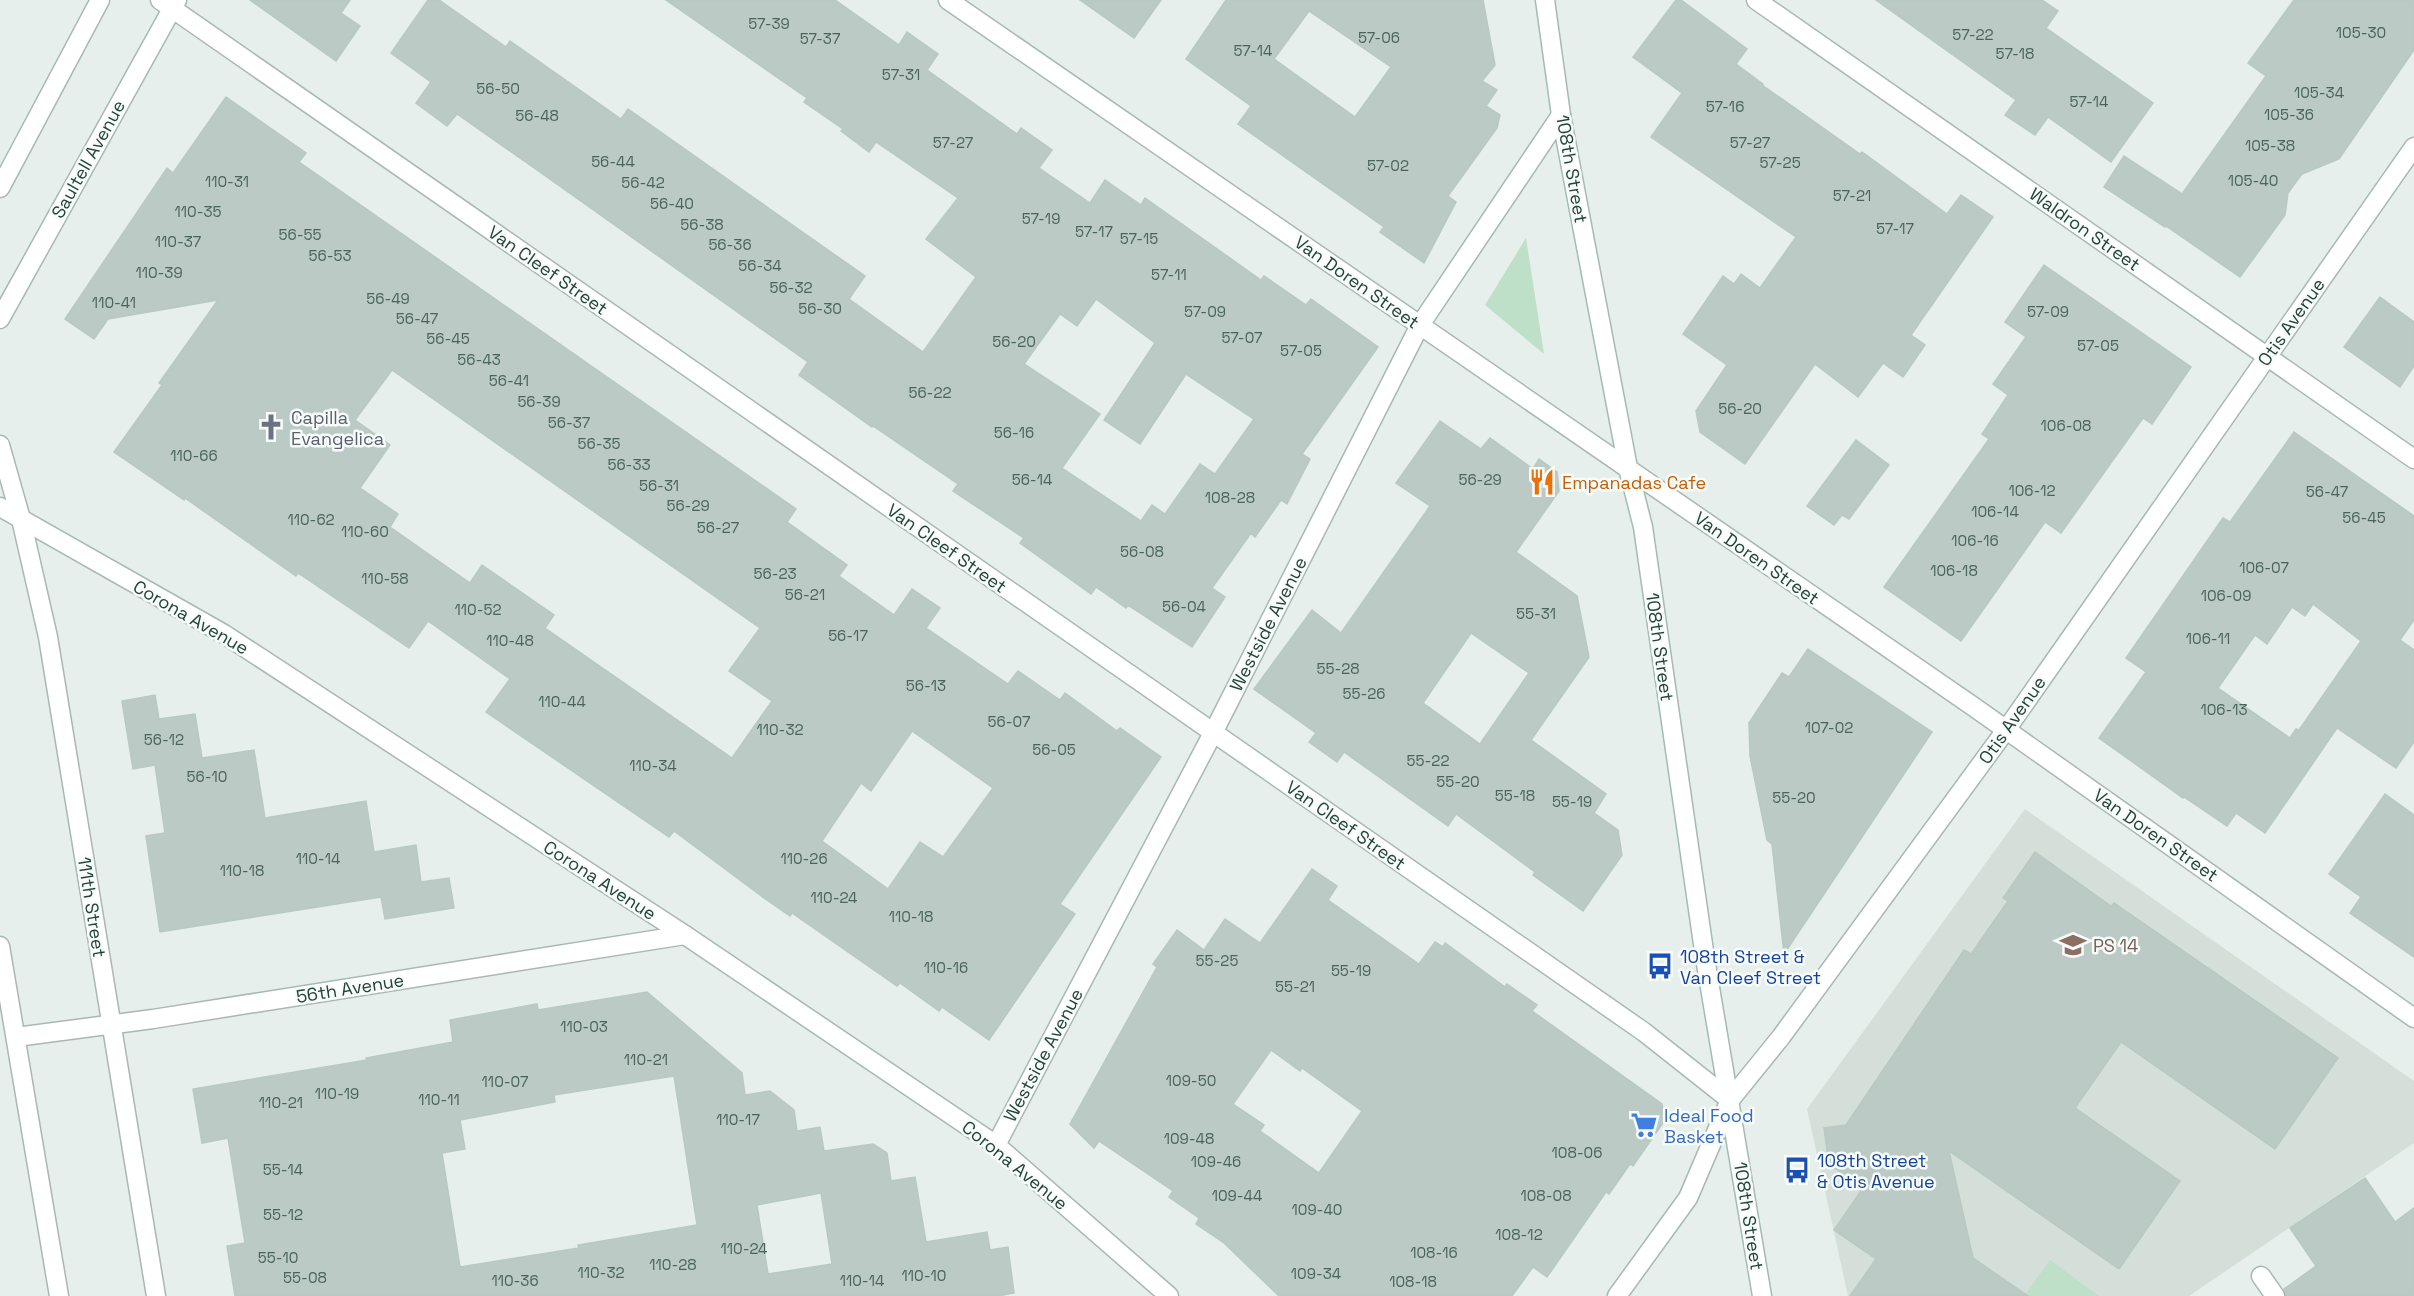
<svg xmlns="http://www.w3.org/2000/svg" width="2414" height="1296" font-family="'Space Grotesk',sans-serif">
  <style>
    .built { fill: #d4dfda }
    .green { fill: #bfe0c8 }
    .building { fill: #bbcac4; stroke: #b8c9c2; stroke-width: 1.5; fill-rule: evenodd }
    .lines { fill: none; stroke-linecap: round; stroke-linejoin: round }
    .lane-casing { stroke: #a8b8b2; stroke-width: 21 }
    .street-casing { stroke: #a8b8b2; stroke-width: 21 }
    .secondary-casing { stroke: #a4bbb3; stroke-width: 21 }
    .lane { stroke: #fff; stroke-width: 18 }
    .street { stroke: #fff; stroke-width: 18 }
    .secondary { stroke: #fff; stroke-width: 18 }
    .labels { text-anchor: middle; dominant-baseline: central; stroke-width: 5; stroke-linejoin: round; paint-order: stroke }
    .number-label { font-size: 15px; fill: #4a645c }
    .street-label { font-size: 18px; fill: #24423a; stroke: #f7fbf9 }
    .worship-label { font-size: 18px; fill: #5b616d; stroke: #f7fbf9; text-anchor: start }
    .food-label { font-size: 18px; fill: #c56008; stroke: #f7fbf9; text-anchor: start }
    .education-label { font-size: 18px; fill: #785e54; stroke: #f7fbf9; text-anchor: start }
    .transit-label { font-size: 18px; fill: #164399; stroke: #f7fbf9; text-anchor: start }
    .shop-label { font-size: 18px; fill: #366cbe; stroke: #f7fbf9; text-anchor: start }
  </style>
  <rect width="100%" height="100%" fill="#e6efeb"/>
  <polygon class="built" points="2025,809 2414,1081 2414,1143 2189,1296 1848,1296 1807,1109"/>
  <g class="green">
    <polygon points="1526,238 1544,354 1485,305"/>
    <polygon points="2050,1260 2099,1296 2024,1296"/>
  </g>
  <g class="building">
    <polygon points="250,0 350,0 341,13 360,26 336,61"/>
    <path d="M 428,0 L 439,0 L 506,47 L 510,41 L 621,119 L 628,109 L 774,212 L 865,276 L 849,299 L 923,352 L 976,277 L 926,239 L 958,198 L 876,142 L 869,152 L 841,131 L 843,129 L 804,102 L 807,98 L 666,0 L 835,0 L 899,45 L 907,32 L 938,54 L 927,70 L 1017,134 L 1021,128 L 1052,150 L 1039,168 L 1090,203 L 1105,180 L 1141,205 L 1145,198 L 1261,280 L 1264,276 L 1306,305 L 1311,299 L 1378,347 L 1302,454 L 1310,459 L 1287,504 L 1281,500 L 1255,537 L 1251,533 L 1212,588 L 1225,597 L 1192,647 L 1128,605 L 1126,608 L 1096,587 L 1091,594 L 1020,543 L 1024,538 L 953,491 L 958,484 L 873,426 L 872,427 L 799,375 L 808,362 L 537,170 L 457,114 L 447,126 L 416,103 L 431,82 L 391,53 ZM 1096,299 L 1155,343 L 1104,420 L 1140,444 L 1186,374 L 1254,419 L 1215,474 L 1200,464 L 1165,514 L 1152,505 L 1141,521 L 1062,468 L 1100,414 L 1024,364 L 1060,314 L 1077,326 Z"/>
    <polygon points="1080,0 1161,0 1134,38"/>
    <path d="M 1226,0 L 1483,0 L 1495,65 L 1482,81 L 1497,90 L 1486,106 L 1500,115 L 1497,128 L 1448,196 L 1456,202 L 1424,263 L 1380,232 L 1384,227 L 1238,124 L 1251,106 L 1186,59 ZM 1309,11 L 1391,67 L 1355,117 L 1274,59 Z"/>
    <polygon points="1676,0 1681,0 1747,49 1736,64 1763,84 1762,85 1860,154 1862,152 1947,214 1961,195 1993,217 1911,335 1925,345 1903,377 1883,363 1858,397 1815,364 1745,464 1700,432 1696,411 1727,365 1683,334 1723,276 1734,284 1741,274 1760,288 1796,237 1651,137 1682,93 1633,57"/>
    <polygon points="1876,0 2042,0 2058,11 2046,28 2153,103 2111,162 2048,117 2035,135 2005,115 2016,100"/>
    <polygon points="2294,0 2414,0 2414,50 2339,159 2302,174 2293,186 2288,193 2285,215 2240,277 2166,226 2165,227 2104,187 2124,156 2182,194 2266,76 2248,63"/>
    <path d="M 226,97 L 306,153 L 299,162 L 796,509 L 787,522 L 847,565 L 839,576 L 894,615 L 912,589 L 940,608 L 926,628 L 1008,684 L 1018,671 L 1060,700 L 1065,693 L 1117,731 L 1120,728 L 1161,757 L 1060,904 L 1075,914 L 989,1040 L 942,1007 L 939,1011 L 900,983 L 897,986 L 792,913 L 790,916 L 764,898 L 674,831 L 669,837 L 486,712 L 510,679 L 428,621 L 409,648 L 298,573 L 296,576 L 185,498 L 184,500 L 114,452 L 162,385 L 159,383 L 218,300 L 108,319 L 94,339 L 65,319 L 167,168 L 173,173 ZM 392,370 L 760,628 L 729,671 L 772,701 L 732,758 L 545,628 L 554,615 L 482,565 L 470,583 L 390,527 L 398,514 L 360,488 L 390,445 L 355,420 ZM 912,731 L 993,788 L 943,857 L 920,842 L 888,889 L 822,841 L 861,783 L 871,791 Z"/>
    <polygon points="2044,265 2191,367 2152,424 2143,418 2061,533 2045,522 1961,641 1884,587 1989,439 1982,434 2008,395 1993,384 2026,337 2005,322"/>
    <polygon points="2380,297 2414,322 2414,366 2400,387 2344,347"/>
    <path d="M 1440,421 L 1481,449 L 1490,438 L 1533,469 L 1539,459 L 1557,472 L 1559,491 L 1516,552 L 1577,596 L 1589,657 L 1531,740 L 1606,794 L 1594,813 L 1618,830 L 1622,855 L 1583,911 L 1533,875 L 1535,872 L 1456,814 L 1448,826 L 1344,752 L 1337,762 L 1309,742 L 1316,733 L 1254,689 L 1312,610 L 1341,633 L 1430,506 L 1396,483 ZM 1471,633 L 1529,673 L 1480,744 L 1423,703 Z"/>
    <path d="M 2294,432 L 2414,516 L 2414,620 L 2400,640 L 2414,650 L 2414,742 L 2396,768 L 2337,728 L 2265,833 L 2236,813 L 2227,826 L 2184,797 L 2183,798 L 2099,738 L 2146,672 L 2126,658 L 2223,518 L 2230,522 ZM 2313,604 L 2361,641 L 2299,730 L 2296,729 L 2290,738 L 2218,688 L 2255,635 L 2267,644 L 2292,607 L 2305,616 Z"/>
    <polygon points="1856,440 1889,465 1849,519 1842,515 1834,525 1807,506"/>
    <polygon points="1808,649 1932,732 1784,954 1772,844 1767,840 1750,756 1749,723 1782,673 1789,677"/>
    <polygon points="155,695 159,719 195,714 202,758 254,750 265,818 366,801 374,852 416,845 421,882 449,878 454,908 385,919 381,897 160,932 146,836 165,833 155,765 133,769 122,701"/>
    <polygon points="2385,794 2414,815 2414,957 2350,913 2361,897 2329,874"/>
    <polygon points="2035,852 2111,906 2114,903 2338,1058 2275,1149 2121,1042 2075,1108 2180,1181 2119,1269 1949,1151 1973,1258 2028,1296 1850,1296 1876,1259 1834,1230 1863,1188 1829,1164 1824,1128 1846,1125 1964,950 1971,954 2008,901 2003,898"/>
    <path d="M 1312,869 L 1337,886 L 1328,900 L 1419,964 L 1435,942 L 1443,947 L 1445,943 L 1505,987 L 1507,984 L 1537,1005 L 1532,1011 L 1662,1104 L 1665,1120 L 1633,1166 L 1630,1164 L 1609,1194 L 1606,1192 L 1547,1277 L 1533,1267 L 1512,1296 L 1279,1296 L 1224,1243 L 1196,1224 L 1199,1218 L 1169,1197 L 1173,1191 L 1099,1141 L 1094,1148 L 1070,1124 L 1157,967 L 1153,964 L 1177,930 L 1204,950 L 1225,919 L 1260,943 ZM 1271,1050 L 1300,1071 L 1302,1068 L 1362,1111 L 1319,1173 L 1260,1131 L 1264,1125 L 1233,1104 Z"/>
    <path d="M 647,992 L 742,1073 L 745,1095 L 770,1091 L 794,1110 L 797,1131 L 820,1127 L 824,1151 L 873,1144 L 887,1153 L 891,1181 L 915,1177 L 926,1242 L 987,1232 L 990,1250 L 1008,1247 L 1014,1293 L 998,1296 L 235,1296 L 227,1246 L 245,1243 L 228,1138 L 202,1143 L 193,1089 L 367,1060 L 366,1058 L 453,1042 L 450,1020 L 537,1004 L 538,1010 ZM 674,1076 L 697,1225 L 578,1245 L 579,1248 L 460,1267 L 442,1153 L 465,1149 L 460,1120 L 555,1102 L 554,1095 ZM 821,1193 L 832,1264 L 768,1274 L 757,1205 Z"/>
    <polygon points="2365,1178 2395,1222 2414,1208 2414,1296 2286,1296 2284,1289 2316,1266 2290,1228"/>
  </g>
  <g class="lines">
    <g class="lane-casing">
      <polyline id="lane" points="2261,1276 2275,1296"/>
    </g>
    <g class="street-casing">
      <g id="street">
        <polyline points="160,0 1644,1032 1730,1100"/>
        <polyline points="948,0 1974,707 2414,1018"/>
        <polyline points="1756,0 2414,459"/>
        <polyline points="0,188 100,0"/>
        <polyline points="0,319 177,0"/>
        <polyline points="0,445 21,519 48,637 156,1296"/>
        <polyline points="0,507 224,634 685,935 996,1145 1169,1296"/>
        <polyline points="0,946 59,1296"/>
        <polyline points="16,1037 153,1019 685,935"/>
        <polyline points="996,1145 1213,733 1420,325 1561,115"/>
        <polyline points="1617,1296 1688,1198 1730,1100 1781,1037 2006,730 2414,147"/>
      </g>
    </g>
    <g class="secondary-casing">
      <polyline id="secondary" points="1545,0 1561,115 1628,468 1643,527 1705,958 1762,1296"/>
    </g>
    <use href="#lane" class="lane"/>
    <use href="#street" class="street"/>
    <use href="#secondary" class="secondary"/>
  </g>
  <defs>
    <g id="church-bare" transform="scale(2.07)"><path d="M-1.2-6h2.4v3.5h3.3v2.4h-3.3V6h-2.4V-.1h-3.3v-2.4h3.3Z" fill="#6b7280" stroke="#f7fbf9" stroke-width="2.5" paint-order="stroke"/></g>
    <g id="restaurant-bare" transform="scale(2.07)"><path d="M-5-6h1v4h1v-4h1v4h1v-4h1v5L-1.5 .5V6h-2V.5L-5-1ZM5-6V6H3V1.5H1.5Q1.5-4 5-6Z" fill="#e8710a" stroke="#f7fbf9" stroke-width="2.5" paint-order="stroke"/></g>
    <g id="school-bare" transform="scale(2.07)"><path d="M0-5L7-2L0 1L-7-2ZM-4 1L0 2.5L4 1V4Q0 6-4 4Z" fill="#8d6e63" stroke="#f7fbf9" stroke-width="2.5" paint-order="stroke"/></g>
    <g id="bus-bare" transform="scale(2.07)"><path d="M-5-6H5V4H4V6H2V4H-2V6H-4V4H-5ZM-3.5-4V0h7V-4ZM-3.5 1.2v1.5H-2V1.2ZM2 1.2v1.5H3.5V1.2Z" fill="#1a4fb4" stroke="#f7fbf9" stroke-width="2.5" paint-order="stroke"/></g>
    <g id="supermarket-bare" transform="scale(2.07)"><path d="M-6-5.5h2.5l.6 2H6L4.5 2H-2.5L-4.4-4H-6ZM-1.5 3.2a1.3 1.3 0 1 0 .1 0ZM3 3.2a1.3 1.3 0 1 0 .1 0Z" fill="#3f7fe0" stroke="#f7fbf9" stroke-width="2.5" paint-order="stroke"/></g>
  </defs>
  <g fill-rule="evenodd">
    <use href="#church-bare" x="271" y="427"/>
    <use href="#restaurant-bare" x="1542" y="482"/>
    <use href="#school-bare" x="2073" y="945"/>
    <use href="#bus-bare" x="1660" y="966"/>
    <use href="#supermarket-bare" x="1644" y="1125"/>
    <use href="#bus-bare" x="1797" y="1170"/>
  </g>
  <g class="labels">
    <g class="number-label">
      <text x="769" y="23">57-39</text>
      <text x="2361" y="32">105-30</text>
      <text x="1973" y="34">57-22</text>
      <text x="1379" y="37">57-06</text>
      <text x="820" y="38">57-37</text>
      <text x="1253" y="50">57-14</text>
      <text x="2015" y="53">57-18</text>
      <text x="901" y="74">57-31</text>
      <text x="498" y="88">56-50</text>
      <text x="2319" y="92">105-34</text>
      <text x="2089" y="101">57-14</text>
      <text x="1725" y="106">57-16</text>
      <text x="2289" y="114">105-36</text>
      <text x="537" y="115">56-48</text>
      <text x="953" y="142">57-27</text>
      <text x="1750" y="142">57-27</text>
      <text x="2270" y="145">105-38</text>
      <text x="613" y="161">56-44</text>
      <text x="1780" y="162">57-25</text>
      <text x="1388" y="165">57-02</text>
      <text x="2253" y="180">105-40</text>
      <text x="227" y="181">110-31</text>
      <text x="643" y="182">56-42</text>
      <text x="1852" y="195">57-21</text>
      <text x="672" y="203">56-40</text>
      <text x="198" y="211">110-35</text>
      <text x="1041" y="218">57-19</text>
      <text x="702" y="224">56-38</text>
      <text x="1895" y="228">57-17</text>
      <text x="1094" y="231">57-17</text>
      <text x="300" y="234">56-55</text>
      <text x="1139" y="238">57-15</text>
      <text x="178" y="241">110-37</text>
      <text x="730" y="244">56-36</text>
      <text x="330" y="255">56-53</text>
      <text x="760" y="265">56-34</text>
      <text x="159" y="272">110-39</text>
      <text x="1169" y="274">57-11</text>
      <text x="791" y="287">56-32</text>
      <text x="388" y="298">56-49</text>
      <text x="114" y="302">110-41</text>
      <text x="820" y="308">56-30</text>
      <text x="1205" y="311">57-09</text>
      <text x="2048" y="311">57-09</text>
      <text x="417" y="318">56-47</text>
      <text x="1242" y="337">57-07</text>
      <text x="448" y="338">56-45</text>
      <text x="1014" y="341">56-20</text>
      <text x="2098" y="345">57-05</text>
      <text x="1301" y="350">57-05</text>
      <text x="479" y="359">56-43</text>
      <text x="509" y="380">56-41</text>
      <text x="930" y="392">56-22</text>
      <text x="539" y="401">56-39</text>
      <text x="1740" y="408">56-20</text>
      <text x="569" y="422">56-37</text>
      <text x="2066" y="425">106-08</text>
      <text x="1014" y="432">56-16</text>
      <text x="599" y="443">56-35</text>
      <text x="194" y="455">110-66</text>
      <text x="629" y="464">56-33</text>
      <text x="1032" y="479">56-14</text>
      <text x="1480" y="479">56-29</text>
      <text x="659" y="485">56-31</text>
      <text x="2032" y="490">106-12</text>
      <text x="2327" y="491">56-47</text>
      <text x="1230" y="497">108-28</text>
      <text x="688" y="505">56-29</text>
      <text x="1995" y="511">106-14</text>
      <text x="2364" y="517">56-45</text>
      <text x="311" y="519">110-62</text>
      <text x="718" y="527">56-27</text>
      <text x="365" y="531">110-60</text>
      <text x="1975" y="540">106-16</text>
      <text x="1142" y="551">56-08</text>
      <text x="2264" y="567">106-07</text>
      <text x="1954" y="570">106-18</text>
      <text x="775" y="573">56-23</text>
      <text x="385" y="578">110-58</text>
      <text x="805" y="594">56-21</text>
      <text x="2226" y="595">106-09</text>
      <text x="1184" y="606">56-04</text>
      <text x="478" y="609">110-52</text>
      <text x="1536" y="613">55-31</text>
      <text x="848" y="635">56-17</text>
      <text x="2208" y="638">106-11</text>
      <text x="510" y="640">110-48</text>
      <text x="1338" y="668">55-28</text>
      <text x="926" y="685">56-13</text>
      <text x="1364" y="693">55-26</text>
      <text x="562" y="701">110-44</text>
      <text x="2224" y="709">106-13</text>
      <text x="1009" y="721">56-07</text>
      <text x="1829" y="727">107-02</text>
      <text x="780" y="729">110-32</text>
      <text x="164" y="739">56-12</text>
      <text x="1054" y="749">56-05</text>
      <text x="1428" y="760">55-22</text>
      <text x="653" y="765">110-34</text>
      <text x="207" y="776">56-10</text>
      <text x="1458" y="781">55-20</text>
      <text x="1515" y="795">55-18</text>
      <text x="1794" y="797">55-20</text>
      <text x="1572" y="801">55-19</text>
      <text x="318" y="858">110-14</text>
      <text x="804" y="858">110-26</text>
      <text x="242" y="870">110-18</text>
      <text x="834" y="897">110-24</text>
      <text x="911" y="916">110-18</text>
      <text x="1217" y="960">55-25</text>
      <text x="946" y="967">110-16</text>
      <text x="1351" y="970">55-19</text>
      <text x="1295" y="986">55-21</text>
      <text x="584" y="1026">110-03</text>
      <text x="646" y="1059">110-21</text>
      <text x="1191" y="1080">109-50</text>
      <text x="505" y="1081">110-07</text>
      <text x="337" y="1093">110-19</text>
      <text x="439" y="1099">110-11</text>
      <text x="281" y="1102">110-21</text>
      <text x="738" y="1119">110-17</text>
      <text x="1189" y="1138">109-48</text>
      <text x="1577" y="1152">108-06</text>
      <text x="1216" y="1161">109-46</text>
      <text x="283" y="1169">55-14</text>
      <text x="1237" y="1195">109-44</text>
      <text x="1546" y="1195">108-08</text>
      <text x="1317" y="1209">109-40</text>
      <text x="283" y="1214">55-12</text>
      <text x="1519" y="1234">108-12</text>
      <text x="744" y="1248">110-24</text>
      <text x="1434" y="1252">108-16</text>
      <text x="278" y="1257">55-10</text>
      <text x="673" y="1264">110-28</text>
      <text x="601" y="1272">110-32</text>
      <text x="1316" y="1273">109-34</text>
      <text x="924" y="1275">110-10</text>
      <text x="305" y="1277">55-08</text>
      <text x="515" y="1280">110-36</text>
      <text x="862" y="1280">110-14</text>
      <text x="1413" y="1281">108-18</text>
    </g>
    <g class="street-label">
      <text transform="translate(88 159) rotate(-61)">Saultell Avenue</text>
      <text transform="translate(1572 169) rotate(80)">108th Street</text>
      <text transform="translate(2085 229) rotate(35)">Waldron Street</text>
      <text transform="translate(548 270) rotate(35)">Van Cleef Street</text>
      <text transform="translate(1357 282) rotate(35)">Van Doren Street</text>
      <text transform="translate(2291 322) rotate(-55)">Otis Avenue</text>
      <text transform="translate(947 548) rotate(35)">Van Cleef Street</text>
      <text transform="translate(1757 558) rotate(35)">Van Doren Street</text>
      <text transform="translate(191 617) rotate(30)">Corona Avenue</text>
      <text transform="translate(1268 624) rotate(-63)">Westside Avenue</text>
      <text transform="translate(1660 647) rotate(82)">108th Street</text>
      <text transform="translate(2012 720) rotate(-55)">Otis Avenue</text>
      <text transform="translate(1346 825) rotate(35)">Van Cleef Street</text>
      <text transform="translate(2156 835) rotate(35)">Van Doren Street</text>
      <text transform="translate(600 880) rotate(33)">Corona Avenue</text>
      <text transform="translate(92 907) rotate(81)">111th Street</text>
      <text transform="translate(350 988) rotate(-9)">56th Avenue</text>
      <text transform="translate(1043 1055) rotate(-62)">Westside Avenue</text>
      <text transform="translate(1015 1165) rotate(39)">Corona Avenue</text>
      <text transform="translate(1749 1216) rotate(81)">108th Street</text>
    </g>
    <g class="worship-label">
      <text x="291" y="417">Capilla<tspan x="291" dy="21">Evangelica</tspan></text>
    </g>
    <g class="food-label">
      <text x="1562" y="482">Empanadas Cafe</text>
    </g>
    <g class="education-label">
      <text x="2093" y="945">PS 14</text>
    </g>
    <g class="transit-label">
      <text x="1680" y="956">108th Street &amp;<tspan x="1680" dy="21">Van Cleef Street</tspan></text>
      <text x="1817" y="1160">108th Street<tspan x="1817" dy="21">&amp; Otis Avenue</tspan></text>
    </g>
    <g class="shop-label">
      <text x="1664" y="1115">Ideal Food<tspan x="1664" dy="21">Basket</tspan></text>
    </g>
  </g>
</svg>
